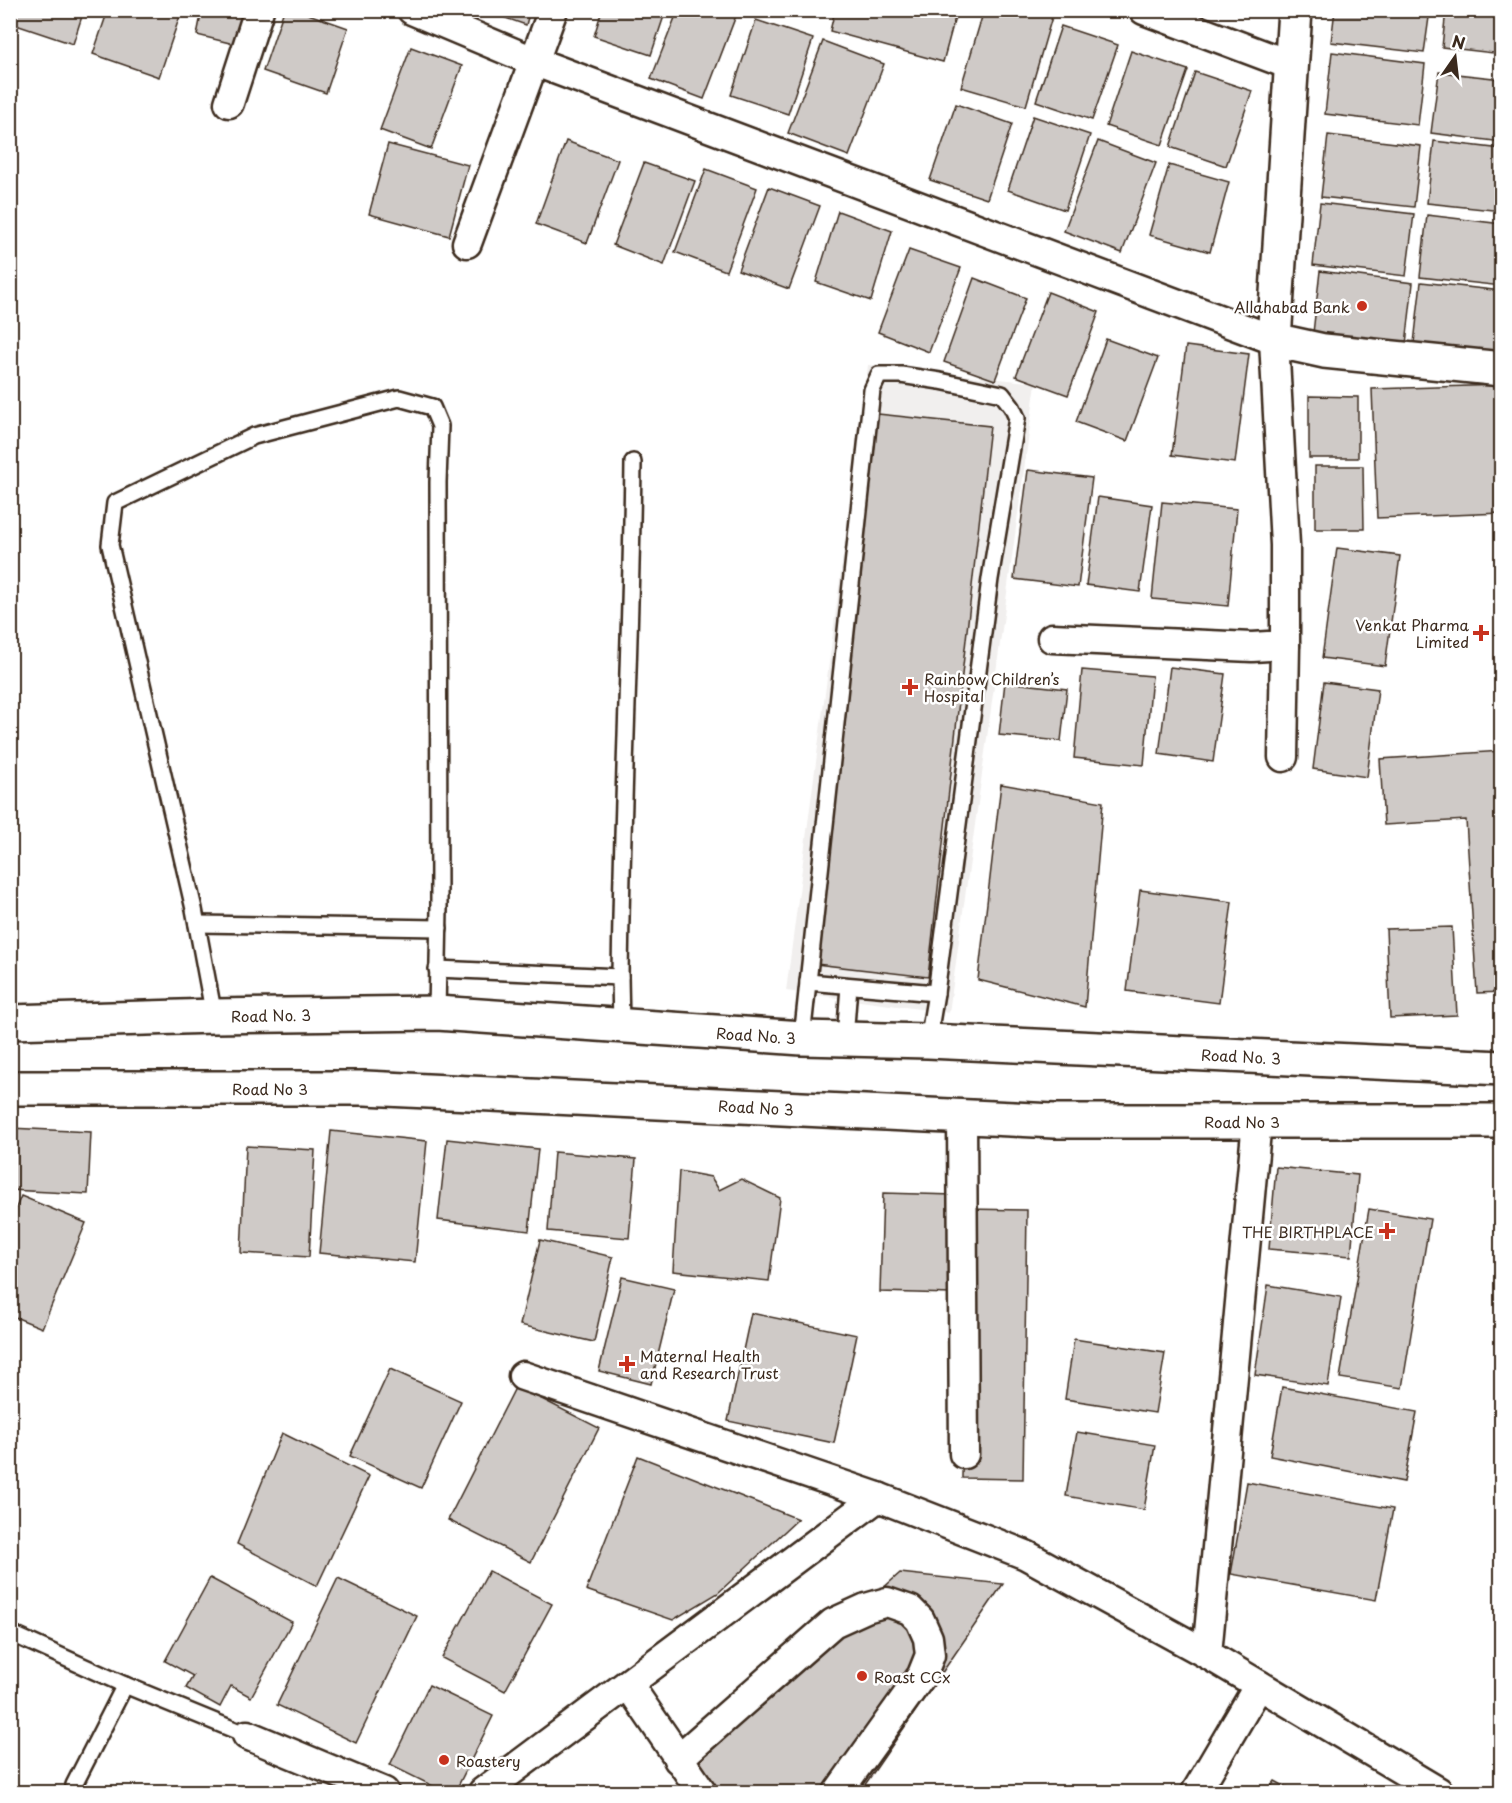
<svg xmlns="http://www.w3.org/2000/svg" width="1512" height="1803" font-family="'Playpen Sans',sans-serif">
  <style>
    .built { fill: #f1efee }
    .building { fill: #cfcac7; stroke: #3b2a1e; stroke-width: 1.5 }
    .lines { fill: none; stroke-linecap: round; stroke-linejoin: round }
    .service-casing { stroke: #3b2a1e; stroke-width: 20 }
    .minor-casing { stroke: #3b2a1e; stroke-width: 33 }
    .tertiary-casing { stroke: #3b2a1e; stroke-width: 38 }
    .primary-casing { stroke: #3b2a1e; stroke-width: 38 }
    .service { stroke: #fff; stroke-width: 15 }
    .minor { stroke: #fff; stroke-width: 28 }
    .tertiary { stroke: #fff; stroke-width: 33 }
    .primary { stroke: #fff; stroke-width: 33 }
    .poi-dot { fill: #c8321e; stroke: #fff; stroke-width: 2 }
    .labels { text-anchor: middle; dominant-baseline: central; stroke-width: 5; stroke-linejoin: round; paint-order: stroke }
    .poi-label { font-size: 15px; fill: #3b2a1e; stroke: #fff; text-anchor: start }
    .street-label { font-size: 15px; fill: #3b2a1e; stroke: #fff }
  </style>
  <rect width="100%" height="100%" fill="#fff"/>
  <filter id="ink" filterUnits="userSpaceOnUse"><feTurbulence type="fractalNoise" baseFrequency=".0167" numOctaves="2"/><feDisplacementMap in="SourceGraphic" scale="12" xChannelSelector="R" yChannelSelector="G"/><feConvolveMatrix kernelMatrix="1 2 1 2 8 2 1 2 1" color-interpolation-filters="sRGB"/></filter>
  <g filter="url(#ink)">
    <polygon class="built" points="868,365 1036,383 949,1013 786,991"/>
    <g class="building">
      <polygon points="10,10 84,10 73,44 10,23"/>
      <polygon points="108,10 182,10 159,77 93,54"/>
      <polygon points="202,10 249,10 238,45 197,35"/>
      <polygon points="284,10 297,10 348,28 326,93 263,71"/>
      <polygon points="483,10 530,10 526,25"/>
      <polygon points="602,10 666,10 651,55 594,36"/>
      <polygon points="678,10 731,10 737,13 704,99 651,79"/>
      <polygon points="835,10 957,10 943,62 830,31"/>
      <polygon points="984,10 1054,10 1026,106 961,87"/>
      <polygon points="1335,10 1430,10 1424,53 1331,42"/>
      <polygon points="1446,10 1502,10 1502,54 1442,47"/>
      <polygon points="756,20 813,39 788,114 731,95"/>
      <polygon points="1061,26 1118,45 1092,120 1036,101"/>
      <polygon points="823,41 884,64 849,156 788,133"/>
      <polygon points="411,47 462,66 431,149 380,130"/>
      <polygon points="1131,51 1188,70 1162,145 1106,126"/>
      <polygon points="1332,52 1425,64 1418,125 1325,114"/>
      <polygon points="1195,72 1252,91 1226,166 1170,147"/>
      <polygon points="1439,72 1502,79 1502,142 1431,133"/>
      <polygon points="956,104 1012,124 987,199 930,180"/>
      <polygon points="1033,116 1090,135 1065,210 1008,190"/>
      <polygon points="1328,135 1421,146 1414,207 1321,197"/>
      <polygon points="566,141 618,160 587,243 536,224"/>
      <polygon points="1098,141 1156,163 1122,253 1064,231"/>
      <polygon points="1434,141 1502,149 1502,211 1427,203"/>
      <polygon points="388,144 468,165 449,236 369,214"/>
      <polygon points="644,163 695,181 664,265 613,245"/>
      <polygon points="1169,165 1229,182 1210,252 1149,235"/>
      <polygon points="706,169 757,188 726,271 675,252"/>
      <polygon points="769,187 820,206 789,289 738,270"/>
      <polygon points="1320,203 1414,214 1406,276 1313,265"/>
      <polygon points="838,211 892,231 871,301 816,282"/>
      <polygon points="1427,215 1502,224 1502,286 1420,277"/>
      <polygon points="909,250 961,268 929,352 878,332"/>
      <polygon points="1320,271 1413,283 1406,344 1313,333"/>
      <polygon points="974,278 1026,298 995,380 944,362"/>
      <polygon points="1421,282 1502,291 1502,354 1414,343"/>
      <polygon points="1048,292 1099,312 1068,395 1016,376"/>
      <polygon points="1106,339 1158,358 1127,441 1076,422"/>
      <polygon points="1186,346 1249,354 1235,463 1172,455"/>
      <polygon points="1502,385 1502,513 1377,518 1372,389"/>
      <polygon points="1309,396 1358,397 1358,458 1309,458"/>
      <polygon points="878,414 990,426 928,977 816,964"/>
      <polygon points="1315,466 1363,466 1364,529 1315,529"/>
      <polygon points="1028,470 1092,478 1078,587 1014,579"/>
      <polygon points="1098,497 1152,505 1140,592 1086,585"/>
      <polygon points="1162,502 1237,509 1228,606 1152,599"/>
      <polygon points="1337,548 1400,556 1385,666 1322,658"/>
      <polygon points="1170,667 1225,674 1213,762 1159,754"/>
      <polygon points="1082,670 1152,676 1144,765 1074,758"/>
      <polygon points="1005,682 1067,689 1061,741 999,735"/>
      <polygon points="1324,682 1378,689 1367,777 1313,769"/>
      <polygon points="1502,751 1502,992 1477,993 1466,820 1384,825 1380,759"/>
      <polygon points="1001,784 1103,802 1085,1007 978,980"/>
      <polygon points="1140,890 1232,902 1219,1003 1127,991"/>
      <polygon points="1452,927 1457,1015 1390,1018 1386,929"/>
      <polygon points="10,1128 91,1132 88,1194 10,1190"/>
      <polygon points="331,1131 427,1141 415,1262 319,1253"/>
      <polygon points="447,1139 538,1149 529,1231 438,1220"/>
      <polygon points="246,1146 315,1150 309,1257 241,1253"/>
      <polygon points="554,1152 636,1159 629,1238 548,1231"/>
      <polygon points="1276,1167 1358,1175 1351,1256 1269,1249"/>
      <polygon points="679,1171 711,1177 719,1190 741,1179 780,1198 769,1281 673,1271"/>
      <polygon points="883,1193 954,1195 952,1294 880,1292"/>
      <polygon points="21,1196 86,1223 42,1328 10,1315 10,1222"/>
      <polygon points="966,1209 1027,1210 1023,1479 962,1478"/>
      <polygon points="1369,1209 1430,1219 1402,1388 1340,1378"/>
      <polygon points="540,1240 613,1257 594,1342 520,1325"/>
      <polygon points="622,1277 674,1289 651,1384 599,1371"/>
      <polygon points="1268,1285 1341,1297 1328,1386 1255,1375"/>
      <polygon points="751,1313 857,1335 834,1443 728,1421"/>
      <polygon points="1074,1339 1165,1353 1155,1413 1065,1399"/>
      <polygon points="390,1369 461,1401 421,1488 350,1456"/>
      <polygon points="516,1386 599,1428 531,1562 448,1520"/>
      <polygon points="1282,1387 1417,1412 1404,1482 1270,1456"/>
      <polygon points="1077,1432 1155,1445 1144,1510 1066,1496"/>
      <polygon points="282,1433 369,1476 317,1586 237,1544"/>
      <polygon points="638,1456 758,1503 798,1519 718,1593 673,1620 586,1590"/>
      <polygon points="1247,1482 1393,1509 1376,1600 1231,1574"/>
      <polygon points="489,1571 552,1604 505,1691 442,1658"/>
      <polygon points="900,1573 1003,1584 860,1792 692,1792 682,1768"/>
      <polygon points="210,1578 292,1622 251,1697 231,1686 220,1707 186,1688 193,1676 165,1661"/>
      <polygon points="338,1578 417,1616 356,1743 277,1705"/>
      <polygon points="429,1685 493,1716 455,1792 445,1792 390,1765"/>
      <polygon points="1275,1781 1295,1792 1267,1792"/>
    </g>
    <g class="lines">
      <g class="service-casing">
        <g id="service">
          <polyline points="197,924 439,928"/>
          <path d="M 437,969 L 620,977 C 622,805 631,634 633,462"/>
          <polyline points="620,977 621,1026"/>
          <polyline points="808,982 936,993"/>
          <polyline points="214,1016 194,909 110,545 115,503 254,436 399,398 432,407 440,426 438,482 439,909 437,1013"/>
          <polyline points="802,1038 872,390 879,375 901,375 940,381 1002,394 1012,407 1017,418 990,579 936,993 928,1041"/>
          <polyline points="845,1039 849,986"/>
          <polyline points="10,1633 125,1685 247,1735"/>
          <polyline points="74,1785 125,1685"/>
        </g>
      </g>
      <g class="minor-casing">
        <g id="minor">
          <polyline points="412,10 533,61 1274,340 1285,545 1285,645 1252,647 1052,638"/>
          <polyline points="1144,10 1290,65"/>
          <polyline points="229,103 259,10"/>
          <polyline points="467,243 553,10"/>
          <polyline points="1283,757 1285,645"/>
          <polyline points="962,1117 964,1454"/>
          <polyline points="523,1376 878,1497 1026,1555 1207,1654 1439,1792"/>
          <polyline points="1207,1654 1257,1121"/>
          <polyline points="628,1684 702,1792"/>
          <polyline points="247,1735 384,1792"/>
          <polyline points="678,1759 833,1623 866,1608 887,1602 910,1610 920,1620 928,1638 930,1655 922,1675 838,1792"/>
          <polyline points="483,1792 878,1497"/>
          <polyline points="1196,1792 1259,1685"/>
        </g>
      </g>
      <g class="tertiary-casing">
        <polyline id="tertiary" points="1295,10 1274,340 1324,351 1502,369"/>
      </g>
      <g class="primary-casing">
        <g id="primary">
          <polyline points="10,1022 214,1016 437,1013 802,1038 928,1041 1502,1068"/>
          <polyline points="10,1088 365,1088 1054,1121 1502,1121"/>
        </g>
      </g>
      <use href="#service" class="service"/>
      <use href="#minor" class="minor"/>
      <use href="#tertiary" class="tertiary"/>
      <use href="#primary" class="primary"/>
    </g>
  </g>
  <g class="poi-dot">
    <circle cx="1362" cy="306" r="6"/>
    <path d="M1478 624h6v6h6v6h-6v6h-6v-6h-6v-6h6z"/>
    <path d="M907 678h6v6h6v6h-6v6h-6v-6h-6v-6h6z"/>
    <path d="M1384 1222h6v6h6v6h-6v6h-6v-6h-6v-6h6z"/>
    <path d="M624 1355h6v6h6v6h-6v6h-6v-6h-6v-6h6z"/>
    <circle cx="862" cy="1676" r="6"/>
    <circle cx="444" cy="1760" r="6"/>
  </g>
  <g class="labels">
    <g class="poi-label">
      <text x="1350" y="306" text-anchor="end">Allahabad Bank</text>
      <text x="1469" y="624" text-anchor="end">Venkat Pharma<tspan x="1469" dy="17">Limited</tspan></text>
      <text x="924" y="678">Rainbow Children’s<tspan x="924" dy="17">Hospital</tspan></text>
      <text x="1374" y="1231" text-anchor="end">THE BIRTHPLACE</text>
      <text x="640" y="1355">Maternal Health<tspan x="640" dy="17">and Research Trust</tspan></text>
      <text x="874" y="1676">Roast CCx</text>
      <text x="456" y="1760">Roastery</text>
    </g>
    <g class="street-label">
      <text transform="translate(271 1015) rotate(-1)">Road No. 3</text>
      <text transform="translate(756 1035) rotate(4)">Road No. 3</text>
      <text transform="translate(1241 1056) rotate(3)">Road No. 3</text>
      <text x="270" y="1088">Road No 3</text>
      <text transform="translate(756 1107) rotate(3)">Road No 3</text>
      <text x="1242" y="1121">Road No 3</text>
    </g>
  </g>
  <rect width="1512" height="1803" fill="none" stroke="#fff" stroke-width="36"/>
  <rect x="18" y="18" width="1476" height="1767" fill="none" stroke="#3b2a1e" stroke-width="2" filter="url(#ink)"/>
  <g transform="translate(1455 57) rotate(14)" stroke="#ffffff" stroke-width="4.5" paint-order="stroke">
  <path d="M0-4.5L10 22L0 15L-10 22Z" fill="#3b2a1e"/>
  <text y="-9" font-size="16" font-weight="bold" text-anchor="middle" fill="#3b2a1e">N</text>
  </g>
</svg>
